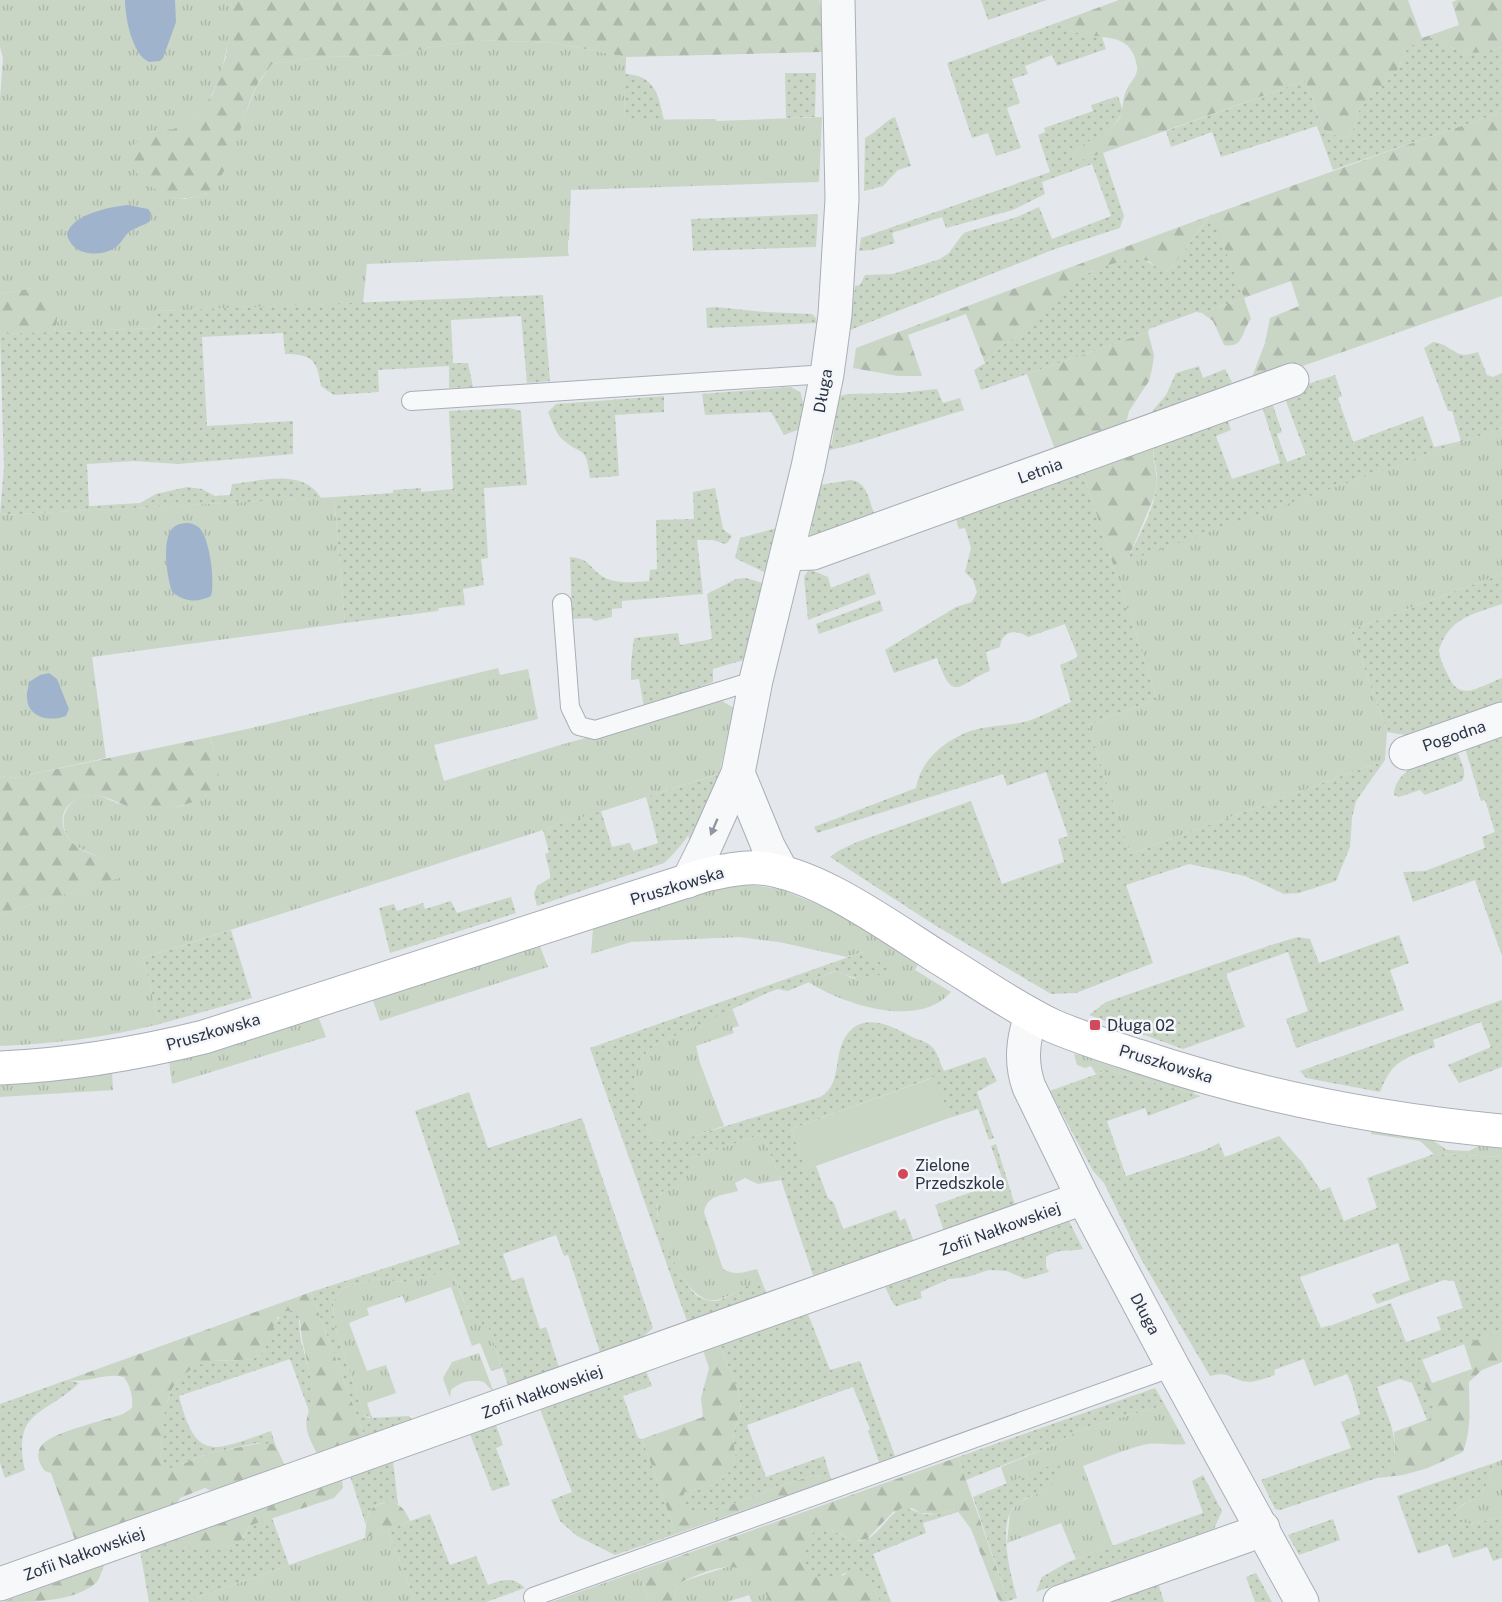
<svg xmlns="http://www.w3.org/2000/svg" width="1502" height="1602" font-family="'Public Sans',sans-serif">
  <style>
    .grass { fill: url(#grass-tufts) }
    .forest { fill: url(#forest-firs) }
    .park { fill: #c9d6c5 }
    .garden { fill: url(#garden-dots); fill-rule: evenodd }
    .water { fill: #9fb4cc }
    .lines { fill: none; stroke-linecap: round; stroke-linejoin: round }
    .lane-casing { stroke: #a9aeb7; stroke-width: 20 }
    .street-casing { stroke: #a9aeb7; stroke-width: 35 }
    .secondary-casing { stroke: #a9aeb7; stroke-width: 35 }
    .lane { stroke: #f7f8fa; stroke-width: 18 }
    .street { stroke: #f7f8fa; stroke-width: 33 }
    .secondary { stroke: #fff; stroke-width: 33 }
    .oneway { fill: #9196a0 }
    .poi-dot { fill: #d1495b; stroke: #f4f6f9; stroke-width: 2 }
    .labels { text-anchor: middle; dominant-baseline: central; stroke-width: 5; stroke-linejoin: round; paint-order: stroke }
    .street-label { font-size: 16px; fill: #2b3445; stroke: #f4f6f9 }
    .poi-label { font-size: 16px; fill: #2b3445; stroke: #f4f6f9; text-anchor: start }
  </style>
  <defs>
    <pattern id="grass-tufts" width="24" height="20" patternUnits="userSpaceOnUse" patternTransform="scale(1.5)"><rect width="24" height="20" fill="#c9d6c5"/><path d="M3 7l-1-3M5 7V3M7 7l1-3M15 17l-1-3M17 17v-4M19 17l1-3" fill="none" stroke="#adb8ab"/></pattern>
    <pattern id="forest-firs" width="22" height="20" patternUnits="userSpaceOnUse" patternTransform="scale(1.5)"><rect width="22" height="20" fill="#c9d6c5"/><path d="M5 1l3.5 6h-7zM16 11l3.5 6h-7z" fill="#adb8ab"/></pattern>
    <pattern id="garden-dots" width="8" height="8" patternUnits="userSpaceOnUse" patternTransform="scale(1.5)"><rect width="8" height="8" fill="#c9d6c5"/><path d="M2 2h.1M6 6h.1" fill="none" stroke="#adb8ab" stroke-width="1.8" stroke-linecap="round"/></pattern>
  </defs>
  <rect width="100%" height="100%" fill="#e4e7ec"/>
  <g class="grass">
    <path d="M 0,0 L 232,0 C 230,42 222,114 174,129 C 167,131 158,131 150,132 L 172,197 L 185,199 L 206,194 L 228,160 L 256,87 L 272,64 L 325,57 L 403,55 L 426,48 L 481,40 L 555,43 L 626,57 L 624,120 L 715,119 L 717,121 L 822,117 L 819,182 L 571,190 L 569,240 L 568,240 L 568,252 L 569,256 L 367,264 L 363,303 L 158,311 L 158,320 L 154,328 L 55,332 L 58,319 L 33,288 L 0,294 L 0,99 L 3,58 L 0,47 Z"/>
    <polygon points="1502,428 1502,574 1351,630 1387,732 1385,760 1130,854 1088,725 1157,699 1113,565"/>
    <polygon points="334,497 345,623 92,657 106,758 13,778 0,776 0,515"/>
    <path d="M 498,668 L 500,675 L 528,669 L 538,719 L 434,745 L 444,781 L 560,745 L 722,701 L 734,708 L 719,774 L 723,775 L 693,840 L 688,837 L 715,787 L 718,774 L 143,958 L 160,1024 C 107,1037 54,1044 0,1046 L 0,914 L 124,876 C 117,871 110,864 102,859 C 92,852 79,851 71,841 C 55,822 66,797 91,795 C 103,794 111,802 121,804 C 137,807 161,808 177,807 C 186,806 198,799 207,795 L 214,750 L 210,737 L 260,726 Z"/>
    <path d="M 750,885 L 780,889 L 831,910 L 918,964 L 915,970 L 951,992 C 918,1030 843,1004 808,982 L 836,971 L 855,979 L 863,952 L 847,957 L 779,942 L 739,937 L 631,942 L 591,954 L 593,928 L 713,889 Z"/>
    <polygon points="539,944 548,967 380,1021 372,998"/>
    <path d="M 732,1008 L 739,1026 L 732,1028 L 734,1033 L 696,1046 L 700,1063 L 724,1126 C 707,1131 673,1147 656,1139 C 648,1135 646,1124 643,1116 C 634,1087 627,1066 655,1045 Z"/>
    <polygon points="318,1016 326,1037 172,1084 169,1061"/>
    <polygon points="1074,1054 1096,1057 1196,1089 1194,1094 1108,1070 1096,1074 1091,1066 1085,1068 1077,1065"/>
    <polygon points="112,1072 113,1090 0,1097 0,1082"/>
    <polygon points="1372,1128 1428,1137 1447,1150 1469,1151 1482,1144 1502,1146 1502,1157 1434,1154 1420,1141 1371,1134"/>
    <path d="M 762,1134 L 781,1180 L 758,1184 L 745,1178 L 735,1183 L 738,1191 C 722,1196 708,1194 704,1212 L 723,1269 C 735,1276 745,1272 757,1269 L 764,1287 C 747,1280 732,1298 716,1300 C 687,1305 662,1241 658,1218 C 657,1212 657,1205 657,1199 L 692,1158 Z"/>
    <path d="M 436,1274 L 448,1274 L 454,1277 C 462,1294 467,1321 488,1325 L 502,1368 L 491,1371 L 480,1343 L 472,1346 L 451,1287 L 405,1303 L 403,1296 L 367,1308 L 369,1315 L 349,1323 L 367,1371 L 386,1365 L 396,1393 L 367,1403 L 372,1418 L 364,1415 L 334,1324 L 333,1302 L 343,1288 L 374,1279 L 407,1282 Z"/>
    <path d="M 479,1353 L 494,1393 L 484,1382 C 472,1379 460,1382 451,1390 L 450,1398 L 443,1378 L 452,1362 Z"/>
    <path d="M 1165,1405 L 1186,1444 C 1171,1446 1157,1441 1143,1445 C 1123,1450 1103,1459 1083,1466 L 1113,1546 L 1076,1559 L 1061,1523 L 1007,1543 L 1010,1513 L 1018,1503 L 1044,1490 L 1059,1463 L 1007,1485 L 1001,1467 L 1056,1444 C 1077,1426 1137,1414 1165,1405 Z"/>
    <path d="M 1502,1460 L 1502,1517 L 1472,1524 L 1465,1523 L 1455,1513 C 1461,1504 1467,1503 1475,1498 C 1487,1489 1490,1477 1494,1463 Z"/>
    <polygon points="388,1529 415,1602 185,1602 365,1538"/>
    <path d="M 733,1565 C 750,1571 764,1584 769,1602 L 752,1602 L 749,1595 L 727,1602 L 674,1602 L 676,1591 L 681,1582 Z"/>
    <polygon points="638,1571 650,1602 551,1602"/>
  </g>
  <g class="forest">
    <path d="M 232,0 L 819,0 L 822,10 L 822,52 L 626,57 L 555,43 L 481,40 L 426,48 L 403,55 L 325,57 L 272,64 C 267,71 260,79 256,87 C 243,112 230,181 205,194 C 202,196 196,196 192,197 C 175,202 158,192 145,182 C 133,173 131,159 133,145 L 151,132 L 174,129 L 194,118 L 213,94 L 226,57 Z"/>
    <path d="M 1119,0 L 1408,0 L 1422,38 L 1459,25 L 1452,2 L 1457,0 L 1502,0 L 1502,47 C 1480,56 1459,56 1440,40 L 1408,47 L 1397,71 L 1360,108 L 1354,128 L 1349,136 L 1341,138 L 1324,130 L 1305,81 L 1072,164 C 1071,141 1105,138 1117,122 C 1125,112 1121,101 1126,91 C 1129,83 1139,76 1137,66 C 1131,29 1100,41 1074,33 C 1068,31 1064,26 1059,22 Z"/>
    <path d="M 1502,112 L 1502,296 L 1249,385 L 1265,343 L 1270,318 L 1299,306 L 1291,281 L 1244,298 L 1251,319 C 1242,330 1244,349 1224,345 L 1213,321 L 1202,313 L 1244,298 L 1210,215 L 1174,265 L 1167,271 L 1159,270 L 1149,261 L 1141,260 L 1121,262 L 1089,272 L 1017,336 L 1002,345 L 985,363 L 966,314 L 908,335 L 922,376 L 898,376 L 853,368 L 856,348 C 1071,267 1285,186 1502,112 Z"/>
    <path d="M 33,288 C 60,293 60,309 55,332 L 0,334 L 0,294 Z"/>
    <polygon points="1148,332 1154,355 1152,369 1149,381 1129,411 1125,428 1057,455 1027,374"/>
    <polygon points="1165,434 1153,452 1157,480 1155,495 1127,561 1113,565 1080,464"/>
    <path d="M 210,737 C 213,749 220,765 218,777 C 215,806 156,813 134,808 C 120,805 106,794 91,795 C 79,796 65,804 63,816 C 61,825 65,835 71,841 C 80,852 92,853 103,859 C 111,864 118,870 125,876 L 0,914 L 0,776 L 13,778 Z"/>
    <path d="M 311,1292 L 365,1437 L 317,1454 C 312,1443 304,1431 307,1418 C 309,1408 313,1403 312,1391 C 310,1366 301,1344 300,1320 L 278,1317 C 273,1328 268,1351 257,1357 C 247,1363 220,1357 207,1363 C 201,1365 179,1378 176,1383 C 164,1397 159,1446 163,1464 L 182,1464 L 210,1453 L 267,1442 L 275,1444 L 285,1466 L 211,1491 L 205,1488 L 180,1498 L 177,1504 L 75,1540 L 51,1473 L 45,1471 C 39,1464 35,1453 42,1445 C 52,1432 106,1420 123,1414 L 132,1408 C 133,1396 131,1388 124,1377 C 105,1372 87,1384 67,1380 Z"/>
    <path d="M 1502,1330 L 1502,1362 L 1482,1370 L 1469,1382 C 1469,1406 1472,1429 1463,1452 L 1428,1468 L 1403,1475 L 1377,1478 L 1393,1465 L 1395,1452 L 1394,1432 L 1437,1416 L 1415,1362 L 1422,1360 L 1432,1383 L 1472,1369 L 1464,1344 Z"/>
    <path d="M 720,1345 C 725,1360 739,1387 740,1402 C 742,1415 734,1427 733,1439 C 733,1445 737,1452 735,1458 C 729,1486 707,1486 685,1492 L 712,1512 L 788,1483 L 812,1476 L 824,1477 L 827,1481 L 676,1534 L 642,1439 L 703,1417 L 701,1398 L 709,1368 L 703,1350 Z"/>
    <path d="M 958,1457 L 1008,1601 L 1001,1602 L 998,1599 L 971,1529 L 956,1509 L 938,1514 L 921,1513 L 912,1508 L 893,1512 L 867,1539 L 854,1541 L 832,1530 L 842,1576 L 851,1570 L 864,1570 L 881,1602 L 769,1602 C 767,1594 762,1588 757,1582 C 737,1554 707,1572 681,1582 L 676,1591 L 674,1602 L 650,1602 L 638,1571 Z"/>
    <path d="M 342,1479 L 343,1488 L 334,1498 L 249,1526 C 246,1533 244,1538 239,1542 C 223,1553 181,1548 163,1544 Z"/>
    <path d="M 392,1502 C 402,1505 406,1512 410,1521 L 365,1538 C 367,1515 366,1504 392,1502 Z"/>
    <path d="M 104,1565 C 102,1570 100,1578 97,1582 C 75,1602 34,1602 3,1602 Z"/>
  </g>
  <polygon class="park" points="935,1077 949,1118 805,1170 791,1129"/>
  <g class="garden">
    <polygon points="981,0 1047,0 988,20"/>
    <polygon points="1059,22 1071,32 1102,37 1106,49 1057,66 1052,55 1025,66 1028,74 1012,79 1020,103 1007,108 1021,148 996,156 988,133 972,138 947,63"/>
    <path d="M 1438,36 C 1453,57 1481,55 1502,47 L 1502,112 L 1333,170 L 1317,126 L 1221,157 L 1212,132 L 1171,147 L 1166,131 L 1305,81 L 1324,130 L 1341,138 L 1349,136 L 1354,128 L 1360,108 L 1397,71 L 1408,47 Z"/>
    <polygon points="785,73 816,73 815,117 786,118"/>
    <path d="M 625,74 C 655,75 658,94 664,120 L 624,120 Z"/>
    <path d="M 1118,96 L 1123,111 C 1119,118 1116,124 1109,130 C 1096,140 1072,144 1072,163 L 1103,153 L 1124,216 L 1120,228 L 1055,249 L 850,330 L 855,286 L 860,285 L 865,275 L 893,274 L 940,259 L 949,253 L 962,235 L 966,232 L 1017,217 L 1039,207 L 1052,239 L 1111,216 L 1092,164 L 1042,182 L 1045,194 L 1013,210 L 946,228 L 942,217 L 892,233 L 895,243 L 872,250 L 859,251 L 861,238 L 1050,172 L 1038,135 L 1045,132 L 1044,128 L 1093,111 L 1091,105 Z"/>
    <path d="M 895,117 L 911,166 L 898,170 L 883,186 L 864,191 L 865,138 C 877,132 883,122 895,117 Z"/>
    <polygon points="818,214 816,247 693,251 691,219"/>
    <path d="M 1211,214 L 1244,298 L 1202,313 L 1196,312 L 1149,329 L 1148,332 L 981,390 L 974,370 L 985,363 L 1002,345 L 1017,336 L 1077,279 C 1092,270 1129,255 1146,261 C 1154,264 1157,270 1167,271 L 1174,265 Z"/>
    <path d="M 543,295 L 550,381 L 527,383 L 521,316 L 451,320 L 453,363 L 468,363 L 473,387 L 449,388 L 449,366 L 378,370 L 379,392 L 334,395 L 321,386 C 317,360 312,354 285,354 L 283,333 L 202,337 L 207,426 L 293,421 L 293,454 L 178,464 L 134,461 L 87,464 L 89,506 L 140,503 L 156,494 L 187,487 L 202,489 L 215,496 L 230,495 L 232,484 C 261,481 303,468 321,498 L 0,515 L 4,467 L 0,334 L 154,328 L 158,320 L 157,311 Z"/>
    <polygon points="716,307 765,312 812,314 816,318 817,323 707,328 706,308"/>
    <path d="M 1433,342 C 1455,345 1453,361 1478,352 L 1487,375 L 1493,377 L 1502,373 L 1502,428 L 1127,561 C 1138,536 1155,510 1157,482 C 1158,469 1152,457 1154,445 L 1225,413 L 1231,430 L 1216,436 L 1232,479 L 1280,463 L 1260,400 L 1270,397 L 1282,432 L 1277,434 L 1287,462 L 1306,455 L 1284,396 L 1287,391 L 1335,375 L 1342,396 L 1338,398 L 1353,442 L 1423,416 L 1434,447 L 1461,441 L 1452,411 L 1448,411 L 1424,348 Z"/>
    <polygon points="1199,366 1203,378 1225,369 1232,382 1220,392 1149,415 1166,395 1176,373"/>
    <polygon points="791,387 800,392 805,408 803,428 784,435 771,412 705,415 702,394"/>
    <polygon points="937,389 943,403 960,398 964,410 855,444 826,451 832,443 839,396 848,394 900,393"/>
    <path d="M 664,396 L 664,412 L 615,415 L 619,476 L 590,478 C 586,442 582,458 561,438 C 555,432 552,420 548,412 L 556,404 Z"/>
    <polygon points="509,408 521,411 527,485 484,488 488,558 481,559 484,585 463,589 465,605 439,608 438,611 345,623 334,497 393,493 393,490 421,488 421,492 453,489 449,411"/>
    <path d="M 1080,464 L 1157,699 L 1088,725 L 1130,854 L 1385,760 L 1356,801 L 1352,818 L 1350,847 L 1336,881 L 1299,893 L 1284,894 L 1245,876 L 1189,864 L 1126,885 L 1153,963 L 1076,993 L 1051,994 L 933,924 L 830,857 L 838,851 L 857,842 L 971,801 L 1002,884 L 1064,862 L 1058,839 L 1068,836 L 1046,772 L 1007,786 L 1003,774 L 817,833 L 814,827 L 916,788 C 921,757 952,734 982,728 C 997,725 1013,725 1028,721 C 1043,716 1057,708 1071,702 L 1060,665 L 1078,657 L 1065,624 L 1028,637 C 1016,629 1002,630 1000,647 L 986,652 L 990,671 C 958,683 954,706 937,658 L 894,673 L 885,650 L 956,607 L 972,602 L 977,592 L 973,580 L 965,572 L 971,548 L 965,528 L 959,529 L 956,519 L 942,523 Z"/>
    <path d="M 851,480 C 867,482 869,500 874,513 L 913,501 L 816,542 L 810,535 L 820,485 Z"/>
    <path d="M 715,488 L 723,529 L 732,536 L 728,542 L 725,544 L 713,540 L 697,540 L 703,594 L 622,601 L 622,608 L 612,609 L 612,617 L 594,621 L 591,618 L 572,619 L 570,557 C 591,559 587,566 602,576 C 616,585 634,582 649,581 L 650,570 L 657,569 L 656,520 L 694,519 L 693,492 Z"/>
    <polygon points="781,527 768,574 735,558 740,538"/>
    <polygon points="809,569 828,577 831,588 869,573 876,594 808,620 804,577"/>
    <path d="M 1502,574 L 1502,604 C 1473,614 1449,618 1439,650 C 1440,659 1443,666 1447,673 C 1459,704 1478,687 1502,678 L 1502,707 L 1417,737 L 1387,732 L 1351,630 Z"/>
    <polygon points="746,578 766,584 747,659 713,669 713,682 644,707 639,679 631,680 631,663 634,638 678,633 680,645 712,639 707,594 736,579"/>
    <polygon points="880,600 883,611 819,634 816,624"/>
    <polygon points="1502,735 1502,956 1475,880 1413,902 1403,872 1425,871 1485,848 1482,837 1495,832 1485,800 1481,801 1465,748"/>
    <path d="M 1457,751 C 1460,760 1468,772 1462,781 L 1425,795 L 1420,790 L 1399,797 L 1394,795 C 1395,766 1435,758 1457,751 Z"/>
    <path d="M 719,774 C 709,806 689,841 664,863 L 537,906 L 534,894 L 537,886 L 550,878 L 550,873 L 545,854 L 549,852 L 543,830 L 601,811 L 612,847 L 630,843 L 633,851 L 658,843 L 646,797 Z"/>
    <polygon points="511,897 516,913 390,953 379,908 394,904 397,911 423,903 425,909 451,901 457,913"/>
    <polygon points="231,930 252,998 160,1024 143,958"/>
    <polygon points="1399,935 1409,963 1390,970 1404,1010 1296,1048 1286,1019 1308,1011 1288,952 1226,974 1245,1027 1183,1049 1089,1015 1106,1002 1271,945 1298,937 1310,939 1319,963"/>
    <path d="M 863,952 L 889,968 C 867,986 859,979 835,971 L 788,991 L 778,989 L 767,993 L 655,1045 C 627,1066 634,1088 644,1117 C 647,1126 648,1136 658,1140 C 667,1143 681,1139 691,1137 L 820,1097 C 846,1083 829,1048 853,1028 C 872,1014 897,1029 914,1038 C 919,1040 927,1042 931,1046 C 937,1050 940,1064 944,1071 L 985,1057 L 997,1081 L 977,1092 L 994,1138 L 989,1140 L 978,1109 L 949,1118 L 934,1077 L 791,1129 L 805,1169 L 816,1166 L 828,1198 L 834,1203 L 843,1229 L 896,1210 L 900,1221 L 905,1218 L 914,1242 L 814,1278 L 781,1180 L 762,1134 L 692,1158 C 691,1162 690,1168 688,1171 C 682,1183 663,1186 658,1199 C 650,1218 681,1282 696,1295 C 700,1298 708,1301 713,1301 C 732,1301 744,1278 764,1287 L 767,1295 L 688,1324 L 590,1048 Z"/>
    <path d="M 1502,1000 L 1502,1067 L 1459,1083 L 1448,1065 L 1491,1047 L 1481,1022 L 1433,1040 L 1435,1047 C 1404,1059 1393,1059 1380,1092 L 1306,1078 L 1300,1071 Z"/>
    <path d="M 1108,1070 L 1201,1096 L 1148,1116 L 1145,1108 L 1107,1121 L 1126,1176 L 1205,1150 L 1219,1143 L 1225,1157 L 1279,1136 L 1302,1162 L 1321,1191 L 1330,1187 L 1344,1221 L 1377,1208 L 1367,1178 L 1434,1154 L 1502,1157 L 1502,1330 L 1416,1362 L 1437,1416 L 1427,1420 L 1412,1383 L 1400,1379 L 1377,1387 C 1387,1417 1399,1432 1393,1466 L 1377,1478 L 1280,1510 L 1275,1509 L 1261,1480 L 1351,1448 L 1341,1422 L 1360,1414 L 1352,1385 L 1347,1374 L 1314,1386 L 1304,1359 L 1274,1370 L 1275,1375 C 1266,1378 1252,1384 1242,1381 C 1226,1376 1228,1372 1210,1376 L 1141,1259 L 1104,1183 L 1093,1171 L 1050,1091 ZM 1398,1243 L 1410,1280 L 1372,1294 L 1377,1304 L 1444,1280 L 1454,1281 L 1463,1308 L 1437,1317 L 1441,1330 L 1406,1342 L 1391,1303 L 1330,1326 L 1330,1325 L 1321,1328 L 1300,1277 Z"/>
    <path d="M 469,1092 L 488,1148 L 582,1118 L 653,1328 L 638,1341 L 601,1355 L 568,1255 L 564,1256 L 556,1235 L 503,1254 L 512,1281 L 523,1277 L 540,1329 L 546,1327 L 560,1370 L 509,1388 L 488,1326 C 467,1321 463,1294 454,1277 L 448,1274 L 437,1274 L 407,1282 L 374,1279 L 343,1288 L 333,1302 L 334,1324 L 364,1415 L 369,1418 L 409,1416 L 414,1422 L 365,1437 L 311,1292 L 460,1244 L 415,1111 Z"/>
    <polygon points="996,1144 1015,1205 944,1231 935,1205 1003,1181 991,1146"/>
    <path d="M 1069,1221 L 1083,1249 C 1070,1252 1057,1248 1046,1257 L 1046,1267 L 1049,1272 L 1025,1279 L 1007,1271 L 989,1270 L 967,1277 L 949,1279 L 920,1292 L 922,1298 L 897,1306 L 894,1305 L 885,1287 Z"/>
    <path d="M 286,1311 L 297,1311 C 300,1319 299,1326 300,1335 C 304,1359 319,1388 309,1411 L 290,1359 L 179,1396 C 196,1465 216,1450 271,1431 L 275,1444 L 257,1443 L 210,1453 L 171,1468 L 163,1464 C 158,1444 164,1399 176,1383 C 183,1373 196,1366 207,1362 C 219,1359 248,1362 257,1357 C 272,1348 268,1323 286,1311 Z"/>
    <path d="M 808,1314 L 830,1370 L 860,1361 L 895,1456 L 879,1462 L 868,1431 L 870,1429 L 853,1387 L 747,1425 L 766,1477 L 824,1456 L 831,1479 L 827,1481 L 824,1477 L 812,1476 L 788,1483 L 712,1512 C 698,1515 690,1512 681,1500 L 685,1492 C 707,1486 729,1485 735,1458 C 737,1452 733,1445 733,1439 C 734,1427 742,1415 740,1402 C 739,1387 725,1360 720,1345 Z"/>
    <polygon points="646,1371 652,1386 623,1396 638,1438 642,1439 676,1534 615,1555 577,1536 560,1521 551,1500 572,1492 540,1409"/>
    <path d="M 67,1380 L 79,1383 C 45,1416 12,1409 25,1470 L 5,1478 L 0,1463 L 0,1404 Z"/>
    <path d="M 1155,1388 L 1165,1405 C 1137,1414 1077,1426 1056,1444 L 966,1480 L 958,1457 Z"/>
    <polygon points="496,1425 503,1445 496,1448 510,1485 492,1491 470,1434"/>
    <path d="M 393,1461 L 398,1504 C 380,1499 367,1506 366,1525 L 350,1476 Z"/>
    <path d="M 1059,1462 C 1066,1497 1019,1489 1009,1515 C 1001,1538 1011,1576 1017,1598 L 1008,1601 L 973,1497 Z"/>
    <path d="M 1494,1463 C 1490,1477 1487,1489 1475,1498 C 1467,1503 1461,1503 1455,1513 L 1465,1523 L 1472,1524 L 1502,1517 L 1502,1558 L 1493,1561 L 1487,1547 L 1453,1558 L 1448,1544 L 1418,1554 L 1397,1496 Z"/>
    <polygon points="1203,1475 1222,1511 1214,1529 1036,1592 1042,1577 1068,1562 1203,1513 1192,1481"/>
    <path d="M 902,1508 C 909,1508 914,1511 921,1513 C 932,1517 945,1512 956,1509 L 958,1512 L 923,1523 L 926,1533 L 873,1554 L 891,1602 L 881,1602 L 863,1570 C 831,1570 823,1599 801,1554 C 805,1548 808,1537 813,1533 C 831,1519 848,1548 867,1539 C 879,1534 888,1515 902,1508 Z"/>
    <path d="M 430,1514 L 450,1565 L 476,1556 L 488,1585 C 503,1580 512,1576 525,1588 L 486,1602 L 415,1602 L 388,1529 Z"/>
    <polygon points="272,1518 289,1565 185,1602 149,1602 140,1551 163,1544 189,1548 226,1547 236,1544 244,1538 249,1526"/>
    <polygon points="1333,1519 1340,1540 1299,1555 1288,1535"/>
    <polygon points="1256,1573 1272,1602 1255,1602 1246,1577"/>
    <polygon points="1158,1583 1164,1602 1106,1602"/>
  </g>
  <g class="water">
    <path d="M 125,0 L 175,0 L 176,22 L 163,58 L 160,61 L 149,62 C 132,55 125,17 125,0 Z"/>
    <path d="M 128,205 L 148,209 L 151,213 L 150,221 C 144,226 135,227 129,232 C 123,237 121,245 113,249 C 96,258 71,254 67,234 C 73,214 109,207 128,205 Z"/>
    <path d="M 189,523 C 194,524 198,526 201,530 C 210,542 215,582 211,596 C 197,603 185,602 172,592 C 167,577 162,544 171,530 C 175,524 182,523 189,523 Z"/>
    <path d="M 49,673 L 57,679 L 69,709 L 66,716 C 50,722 28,718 27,698 C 26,693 29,687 29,682 L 40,675 Z"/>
  </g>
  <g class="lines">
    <g class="lane-casing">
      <g id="lane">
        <polyline points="411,401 827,374"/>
        <polyline points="562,603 570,707 579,726 595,730 756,680"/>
        <polyline points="533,1597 1173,1367"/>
      </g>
    </g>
    <g class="street-casing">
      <g id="street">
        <polyline points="787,554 813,553 1292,380"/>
        <polyline points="1406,753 1502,719"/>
        <polyline points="738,773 768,846 782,872"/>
        <polyline points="688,881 704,849 738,773 756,680 808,467 827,374 835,315 842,199 838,0"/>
        <path d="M 1031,1015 C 1023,1040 1020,1062 1029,1087 L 1083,1198 L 1173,1367 L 1302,1602"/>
        <polyline points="0,1584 1083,1198"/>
        <polyline points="1060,1602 1246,1536 1263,1528"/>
      </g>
    </g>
    <g class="secondary-casing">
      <path id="secondary" d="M 0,1068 C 71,1065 135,1054 204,1037 L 705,875 C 723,871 741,867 759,868 C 817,872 894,930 944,961 C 980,983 1015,1008 1053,1026 C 1081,1038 1110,1047 1138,1056 C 1255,1095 1380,1120 1502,1131"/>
    </g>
    <use href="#lane" class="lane"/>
    <use href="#street" class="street"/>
    <use href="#secondary" class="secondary"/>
  </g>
  <defs><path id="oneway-solid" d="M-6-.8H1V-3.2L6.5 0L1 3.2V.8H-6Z" transform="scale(1.5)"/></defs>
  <use class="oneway" href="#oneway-solid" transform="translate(714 827) rotate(113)"/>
  <g class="poi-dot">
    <rect x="1089" y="1019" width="12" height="12" rx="3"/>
    <circle cx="903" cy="1174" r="6"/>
  </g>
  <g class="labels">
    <g class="street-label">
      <text transform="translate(823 391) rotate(-80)">Długa</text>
      <text transform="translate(1040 471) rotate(-20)">Letnia</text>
      <text transform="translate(1454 736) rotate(-19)">Pogodna</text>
      <text transform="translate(677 886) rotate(-17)">Pruszkowska</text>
      <text transform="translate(213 1032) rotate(-16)">Pruszkowska</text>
      <text transform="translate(1166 1064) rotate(17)">Pruszkowska</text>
      <text transform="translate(1000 1229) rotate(-20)">Zofii Nałkowskiej</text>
      <text transform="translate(1145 1314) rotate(62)">Długa</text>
      <text transform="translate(542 1392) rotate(-20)">Zofii Nałkowskiej</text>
      <text transform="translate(84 1554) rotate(-20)">Zofii Nałkowskiej</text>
    </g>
    <g class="poi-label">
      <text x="1107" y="1025">Długa 02</text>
      <text x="915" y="1165">Zielone<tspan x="915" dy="18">Przedszkole</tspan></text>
    </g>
  </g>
</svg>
